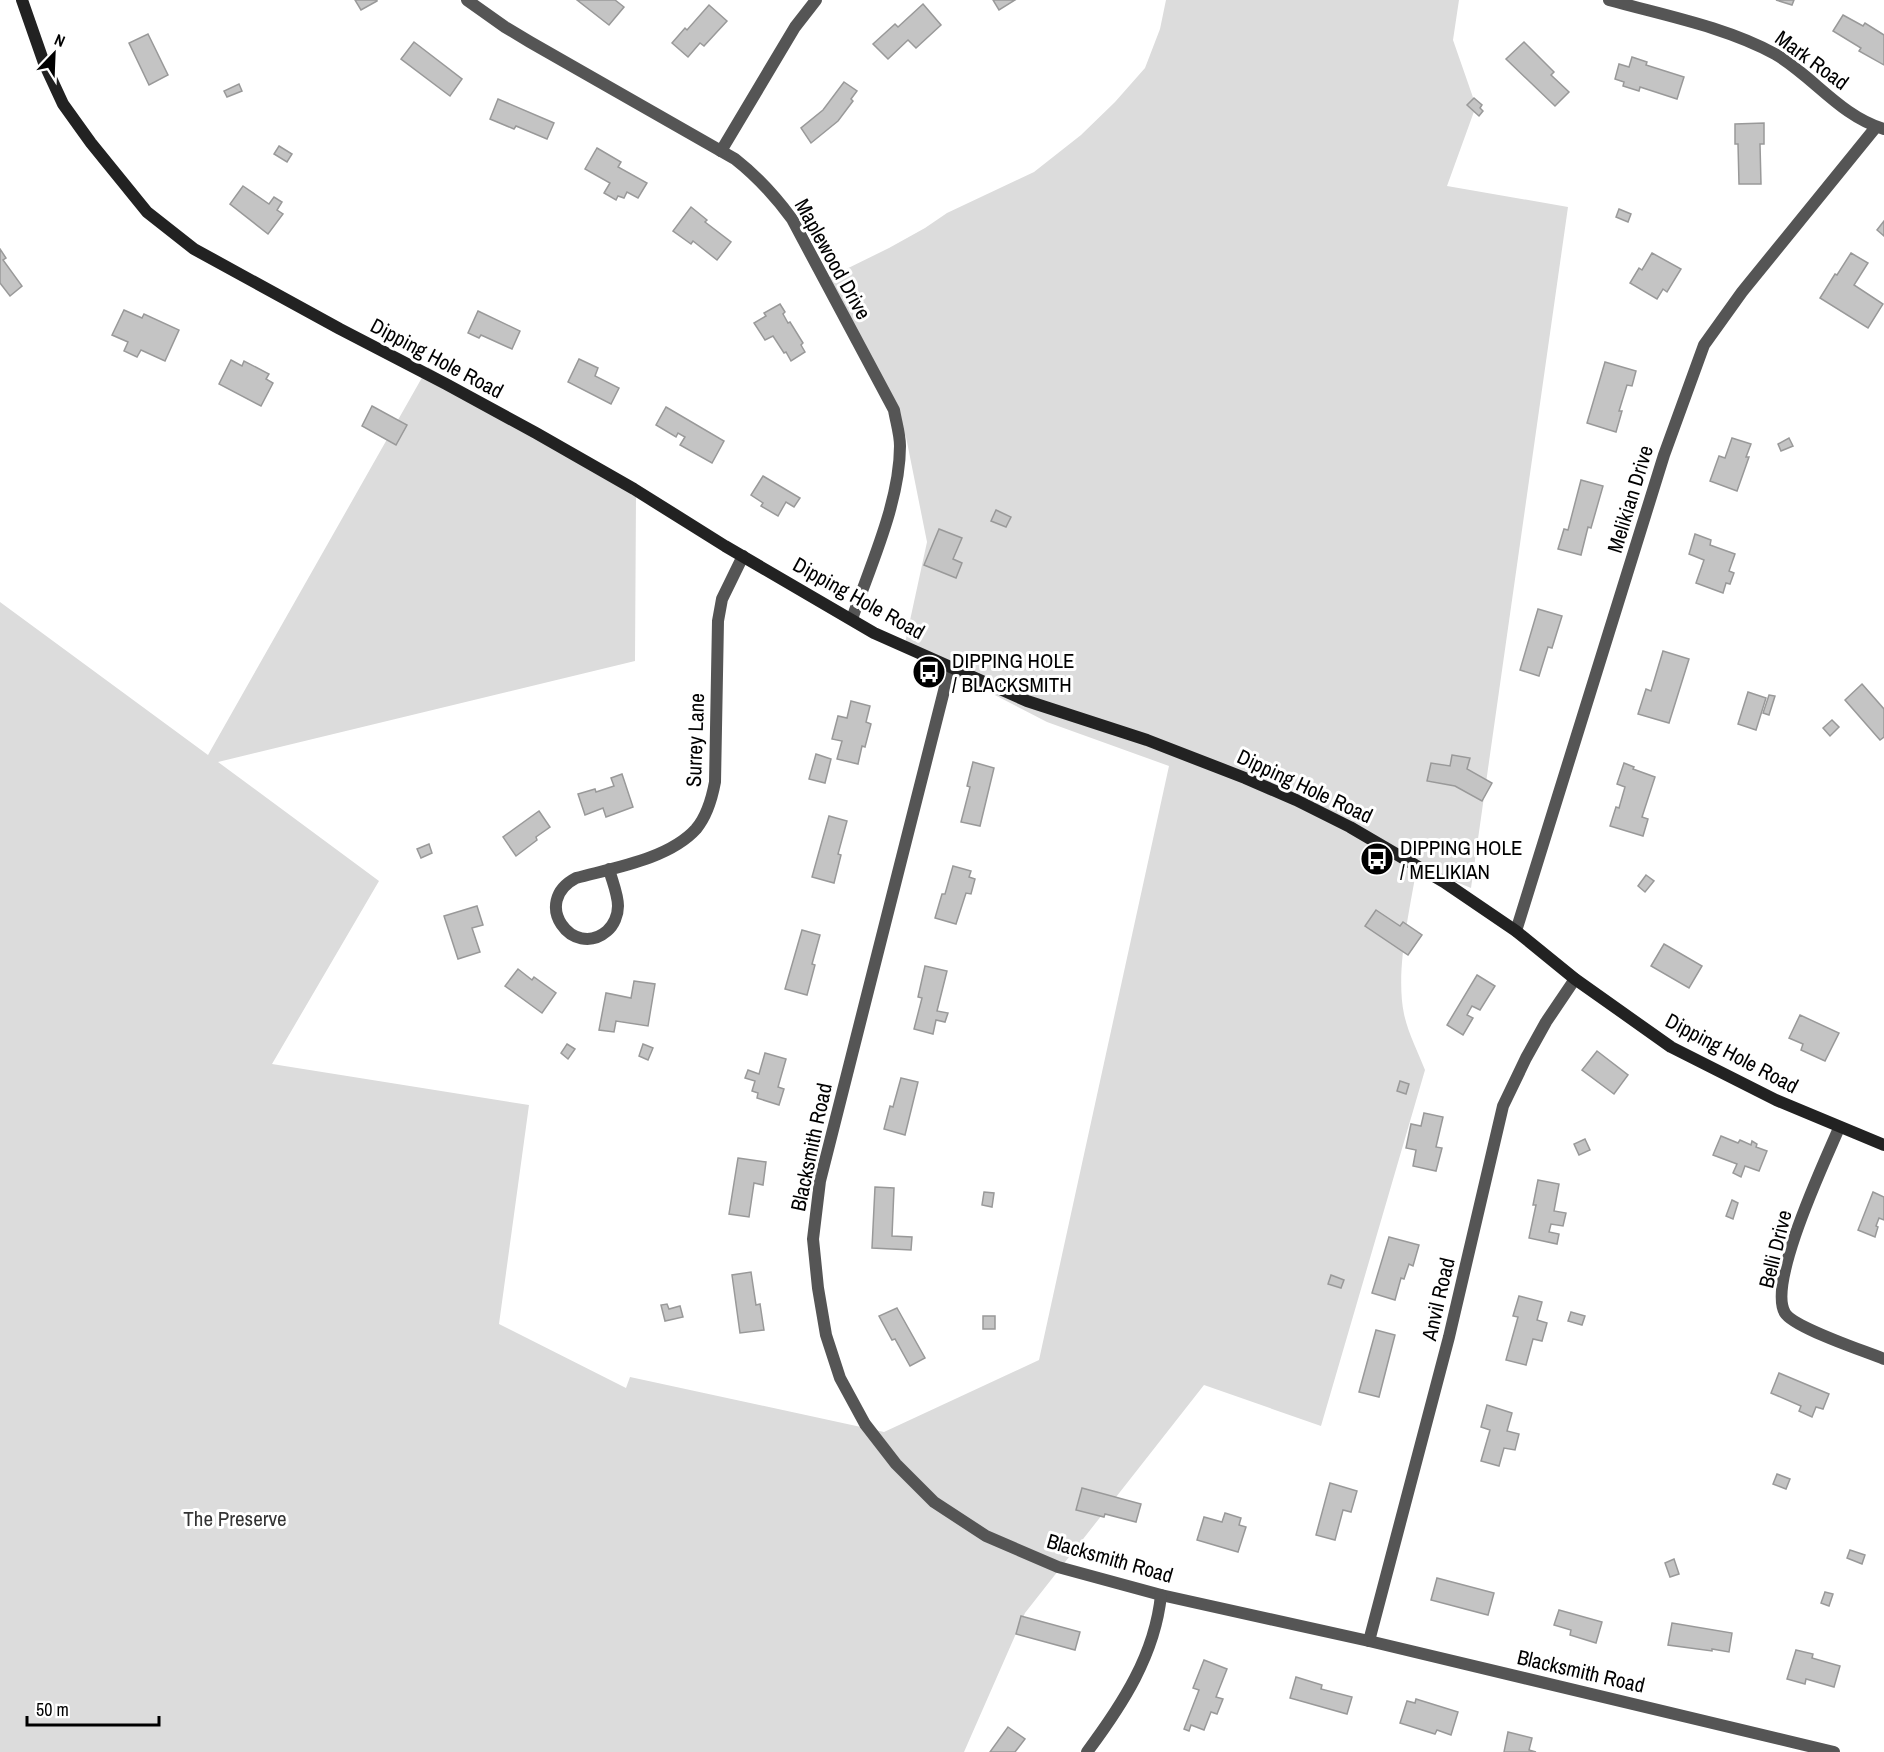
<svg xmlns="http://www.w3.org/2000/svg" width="1884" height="1752" font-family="'Archivo Narrow',sans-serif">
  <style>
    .green { fill: #dcdcdc }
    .building { fill: #c4c4c4; stroke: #999; stroke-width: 1.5 }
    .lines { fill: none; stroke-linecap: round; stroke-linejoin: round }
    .minor { stroke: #555; stroke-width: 12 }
    .secondary { stroke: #222; stroke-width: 12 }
    .labels { text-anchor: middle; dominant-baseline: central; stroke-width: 6; stroke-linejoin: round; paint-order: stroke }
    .street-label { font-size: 21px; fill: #000; stroke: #fff }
    .poi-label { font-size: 21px; fill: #000; stroke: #fff; text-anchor: start }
    .park-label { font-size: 21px; fill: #333; stroke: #fff }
  </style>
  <rect width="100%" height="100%" fill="#fff"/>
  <path class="green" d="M 1166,0 L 1459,0 L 1453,40 L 1476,106 L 1447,186 L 1568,207 L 1471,888 L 1417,866 C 1410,909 1395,971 1404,1014 C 1408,1033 1418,1052 1425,1070 L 1321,1426 L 1204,1385 L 1025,1613 L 964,1752 L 0,1752 L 0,602 L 208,755 L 428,367 L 636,496 L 635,661 L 218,762 L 379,881 L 272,1064 L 529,1105 L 499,1324 L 626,1388 L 630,1377 L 884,1432 L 1039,1360 L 1169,766 L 1047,722 L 904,648 L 927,542 L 906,437 L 826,279 L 889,248 L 925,228 L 947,213 L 1034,172 L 1081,135 L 1115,102 L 1145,68 L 1160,29 Z"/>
  <g class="building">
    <polygon points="355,0 377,0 377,1 361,10"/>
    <polygon points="577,0 615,0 624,7 609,25"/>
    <polygon points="993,0 1015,0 999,10"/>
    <polygon points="1776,0 1794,0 1792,5"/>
    <polygon points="923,4 941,25 916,48 908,40 888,59 873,44 895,24 898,27"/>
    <polygon points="709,5 727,21 704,46 700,43 688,57 672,43 685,28 687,30"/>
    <polygon points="1843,15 1863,26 1865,23 1884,35 1884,65 1859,51 1861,48 1833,31"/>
    <polygon points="148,34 168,75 149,85 129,43"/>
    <polygon points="414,42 462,79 450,96 401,59"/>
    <polygon points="1524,42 1554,72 1551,75 1569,92 1555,106 1506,59"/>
    <polygon points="1632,57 1647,62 1646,65 1684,77 1677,99 1640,87 1639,91 1623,86 1624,82 1615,79 1619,64 1629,67"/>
    <polygon points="844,82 857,91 851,99 853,101 838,121 811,143 801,128 823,110"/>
    <polygon points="239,84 242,91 227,97 224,91"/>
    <polygon points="1474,98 1482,105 1480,108 1483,111 1479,116 1467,105"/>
    <polygon points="498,99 554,123 547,139 516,126 514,129 490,119"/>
    <polygon points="1764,123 1764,144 1760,144 1761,184 1739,184 1738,144 1735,144 1735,124"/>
    <polygon points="279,146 292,154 287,162 274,154"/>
    <polygon points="597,148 621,162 618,167 647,183 638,198 627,192 624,198 618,196 616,200 604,193 610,183 585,169"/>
    <polygon points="243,186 269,204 274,197 282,202 277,210 283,214 268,234 230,204"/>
    <polygon points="691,207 707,220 705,222 731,242 717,260 693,241 691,244 673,231"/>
    <polygon points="1619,209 1631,214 1628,222 1616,217"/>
    <polygon points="1884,221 1884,236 1877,230"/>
    <polygon points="0,249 6,258 3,260 22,286 10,296 0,283"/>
    <polygon points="1652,253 1681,269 1667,292 1663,289 1657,299 1630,283 1639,268 1642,270"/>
    <polygon points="1851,253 1868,263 1854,285 1883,304 1868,328 1820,298 1835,274 1837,275"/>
    <polygon points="780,304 785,312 783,314 788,323 790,322 803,343 801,345 805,352 791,361 786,352 784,353 773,336 765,340 754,323 766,316 764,313"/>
    <polygon points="124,310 142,318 144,314 179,330 165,361 141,350 137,357 124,351 128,342 112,335"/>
    <polygon points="478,311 520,331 512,349 481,335 479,338 468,333"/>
    <polygon points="579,359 598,368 595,376 619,388 611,404 568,382"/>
    <polygon points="231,360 242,366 244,361 269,374 266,379 273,383 261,406 219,384"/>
    <polygon points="1605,362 1636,371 1632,386 1627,385 1619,411 1622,411 1616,432 1587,423"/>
    <polygon points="372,406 407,425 396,445 362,426"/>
    <polygon points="666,407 724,441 712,463 680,445 685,437 678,433 676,437 656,425"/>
    <polygon points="1732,438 1751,444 1746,457 1749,457 1737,491 1710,481 1719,456 1725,458"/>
    <polygon points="1789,438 1793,446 1781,451 1778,444"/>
    <polygon points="763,476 800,498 794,507 786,502 778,516 761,506 763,503 751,495"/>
    <polygon points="1581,480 1603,486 1591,528 1588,527 1581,555 1558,549 1564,529 1568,530"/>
    <polygon points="996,510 1011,517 1006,527 991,521"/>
    <polygon points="939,529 962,538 953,559 962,563 956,578 924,565"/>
    <polygon points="1695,534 1711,540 1710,545 1735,554 1729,571 1734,573 1730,584 1726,583 1723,593 1696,583 1704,560 1689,554"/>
    <polygon points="1538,609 1562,616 1552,648 1548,647 1539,676 1520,670"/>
    <polygon points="1663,651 1689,659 1669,723 1638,714 1646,689 1651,691"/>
    <polygon points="1862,684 1884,709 1884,737 1880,740 1845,700"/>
    <polygon points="1748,692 1766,698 1756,730 1738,724"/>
    <polygon points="1769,695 1775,696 1769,715 1763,713"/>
    <polygon points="851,701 870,706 866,722 871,724 865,747 862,746 858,764 837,759 842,741 832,739 838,716 847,718"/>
    <polygon points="1832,720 1839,727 1830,736 1823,728"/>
    <polygon points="816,754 831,759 825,783 809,779"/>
    <polygon points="1452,755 1470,758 1467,769 1492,783 1482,801 1455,786 1427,781 1431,763 1450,766"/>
    <polygon points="973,762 994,768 980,826 961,822 970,787 967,786"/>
    <polygon points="1624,763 1634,767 1633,769 1655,777 1642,817 1648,819 1643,836 1610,826 1616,807 1619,808 1625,787 1617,784"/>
    <polygon points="622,774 633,807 606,817 603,808 585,815 578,794 595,789 596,792 614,786 611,778"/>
    <polygon points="539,811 550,827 536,837 537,840 516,856 503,837"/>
    <polygon points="829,816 847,821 838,854 841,855 834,883 812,877"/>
    <polygon points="429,844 432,853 421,858 417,849"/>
    <polygon points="953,866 971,871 969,877 975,879 971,894 966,893 956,924 935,918 942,894 945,894"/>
    <polygon points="1646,875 1654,881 1645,892 1638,886"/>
    <polygon points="477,906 483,925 472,928 480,952 458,959 444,916"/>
    <polygon points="1376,910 1400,926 1403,922 1422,935 1408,955 1365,926"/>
    <polygon points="802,930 820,935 812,964 815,965 807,995 785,989"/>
    <polygon points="1664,944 1702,966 1689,988 1651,966"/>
    <polygon points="925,966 947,971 937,1011 948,1013 945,1022 936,1020 933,1034 914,1029 922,998 918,997"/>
    <polygon points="518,969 532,980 534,977 556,993 542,1013 505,986"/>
    <polygon points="1477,975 1495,986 1480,1010 1472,1006 1467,1015 1473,1018 1463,1035 1447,1025"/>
    <polygon points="634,981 655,984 648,1026 616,1021 614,1032 599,1030 606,993 631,998"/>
    <polygon points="1800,1015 1839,1033 1825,1061 1801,1050 1803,1044 1789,1038"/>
    <polygon points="567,1044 575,1049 568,1059 561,1053"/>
    <polygon points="643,1044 653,1048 648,1060 639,1056"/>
    <polygon points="1597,1051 1628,1075 1614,1094 1582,1070"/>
    <polygon points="765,1053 786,1059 778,1087 784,1089 779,1105 757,1098 758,1093 752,1091 755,1081 745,1078 748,1070 759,1074"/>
    <polygon points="901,1078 918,1082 905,1135 884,1129 890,1106 893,1107"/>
    <polygon points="1400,1081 1409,1084 1406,1094 1397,1091"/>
    <polygon points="1424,1113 1443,1117 1436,1147 1442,1148 1436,1171 1413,1166 1416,1150 1406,1148 1411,1124 1421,1126"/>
    <polygon points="1721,1136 1738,1143 1740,1140 1751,1145 1752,1141 1757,1144 1756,1147 1767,1151 1759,1171 1745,1166 1741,1177 1733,1173 1737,1164 1713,1155"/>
    <polygon points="1585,1139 1590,1150 1579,1155 1574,1144"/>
    <polygon points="738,1158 766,1162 763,1185 754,1183 749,1217 729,1214"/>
    <polygon points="1538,1180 1559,1184 1554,1211 1566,1213 1563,1226 1551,1224 1549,1232 1559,1234 1557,1244 1529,1238 1536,1205 1533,1205"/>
    <polygon points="875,1187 894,1188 892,1236 912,1237 911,1250 872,1248"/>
    <polygon points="984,1192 994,1193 992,1207 982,1205"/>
    <polygon points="1873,1192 1884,1197 1884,1220 1879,1218 1876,1226 1878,1227 1875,1237 1858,1230"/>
    <polygon points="1732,1200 1738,1203 1733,1219 1726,1216"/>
    <polygon points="1389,1237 1419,1245 1413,1266 1409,1264 1404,1279 1401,1278 1395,1300 1372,1293"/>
    <polygon points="751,1272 756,1305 760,1304 764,1330 740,1333 732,1275"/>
    <polygon points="1331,1275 1344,1280 1341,1288 1328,1284"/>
    <polygon points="1519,1296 1542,1302 1537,1320 1547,1323 1542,1341 1533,1339 1526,1365 1506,1360 1518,1317 1513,1316"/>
    <polygon points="667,1304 669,1309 680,1306 683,1317 665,1321 661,1305"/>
    <polygon points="897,1308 925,1358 910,1366 895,1339 892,1340 879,1316"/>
    <polygon points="1571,1312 1585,1316 1582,1325 1568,1321"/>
    <rect x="983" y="1316" width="12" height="13"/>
    <polygon points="1376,1330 1395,1335 1379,1397 1359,1392"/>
    <polygon points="1779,1373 1829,1394 1823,1409 1816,1407 1812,1417 1799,1411 1801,1406 1771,1393"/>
    <polygon points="1487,1405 1512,1413 1507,1431 1519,1434 1515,1450 1504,1448 1499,1466 1481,1461 1490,1430 1481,1427"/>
    <polygon points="1777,1474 1790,1479 1786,1489 1773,1484"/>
    <polygon points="1330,1483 1357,1491 1351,1512 1343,1510 1335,1540 1316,1535"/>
    <polygon points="1082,1488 1141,1504 1136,1522 1105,1514 1104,1517 1076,1510"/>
    <polygon points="1225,1513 1241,1518 1239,1525 1246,1527 1238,1552 1197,1540 1204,1517 1222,1522"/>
    <polygon points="1850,1550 1865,1555 1862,1564 1847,1558"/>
    <polygon points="1674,1559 1679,1574 1670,1577 1665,1563"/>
    <polygon points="1437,1578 1494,1593 1488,1615 1431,1600"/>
    <polygon points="1825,1592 1833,1594 1829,1606 1821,1603"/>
    <polygon points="1559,1610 1602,1622 1596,1643 1570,1635 1571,1630 1554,1625"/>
    <polygon points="1021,1616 1080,1632 1075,1650 1016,1634"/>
    <polygon points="1672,1623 1732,1633 1729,1652 1712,1649 1712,1651 1668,1645"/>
    <polygon points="1796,1650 1813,1654 1812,1658 1840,1666 1834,1687 1806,1679 1805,1684 1787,1679"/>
    <polygon points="1204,1660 1227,1669 1216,1697 1223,1699 1217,1714 1211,1712 1204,1730 1191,1725 1189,1731 1184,1729 1199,1690 1193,1688"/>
    <polygon points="1296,1677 1322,1685 1321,1689 1352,1697 1347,1714 1290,1698"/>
    <polygon points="1416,1699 1458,1712 1451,1735 1437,1730 1435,1734 1400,1723 1407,1701 1415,1703"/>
    <polygon points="1008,1727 1025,1739 1015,1752 990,1752"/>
    <polygon points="1508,1732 1532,1738 1529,1750 1536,1752 1504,1752"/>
  </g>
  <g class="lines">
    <g class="minor">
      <path d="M 467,0 L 505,27 L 530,42 L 735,159 C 758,177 775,196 792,219 L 894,410 C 896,422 900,434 900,446 C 900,502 870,566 852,619"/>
      <path d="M 1609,0 C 1663,15 1726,27 1775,54 C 1813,76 1840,116 1884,129"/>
      <polyline points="721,151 795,27 816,0"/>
      <polyline points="950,667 820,1181 813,1239 818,1288 826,1335 840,1378 865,1424 896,1464 934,1502 986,1536 1058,1567 1161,1595 1369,1641 1834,1752"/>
      <path d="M 609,869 C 612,881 618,894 618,906 C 618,915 614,925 607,931 C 573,960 530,902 576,878 C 613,868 669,859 696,829 C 707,816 712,798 715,782 L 718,621 L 722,599 L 743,556"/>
      <polyline points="1516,931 1664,455 1704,345 1742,292 1876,127"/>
      <path d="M 1839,1128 C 1825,1161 1767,1283 1785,1313 C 1794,1328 1865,1351 1884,1359"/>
      <polyline points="1369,1641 1449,1337 1503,1106 1526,1058 1546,1022 1575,979"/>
      <path d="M 1087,1752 C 1122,1705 1155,1655 1161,1595"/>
    </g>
    <polyline class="secondary" points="22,0 44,63 63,104 91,143 147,212 194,249 340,329 446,384 536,433 634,489 725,546 874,633 1027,701 1147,740 1245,778 1296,800 1350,827 1444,882 1516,931 1575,979 1671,1047 1776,1100 1884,1145"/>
  </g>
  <defs>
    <g id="bus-disc" transform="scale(1.725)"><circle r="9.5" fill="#000" stroke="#fff"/><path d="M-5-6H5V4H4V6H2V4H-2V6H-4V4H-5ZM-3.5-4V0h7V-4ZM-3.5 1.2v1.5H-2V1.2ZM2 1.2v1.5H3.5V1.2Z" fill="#fff"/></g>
  </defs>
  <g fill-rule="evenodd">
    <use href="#bus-disc" x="929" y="672"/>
    <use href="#bus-disc" x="1377" y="859"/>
  </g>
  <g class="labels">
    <g class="street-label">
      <text transform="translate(1812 60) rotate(36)">Mark Road</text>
      <text transform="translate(833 259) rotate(61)">Maplewood Drive</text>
      <text transform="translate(437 358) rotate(28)">Dipping Hole Road</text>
      <text transform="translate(1630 499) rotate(-73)">Melikian Drive</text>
      <text transform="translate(859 598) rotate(29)">Dipping Hole Road</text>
      <text transform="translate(695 740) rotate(-88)">Surrey Lane</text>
      <text transform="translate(1305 786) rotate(25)">Dipping Hole Road</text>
      <text transform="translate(1732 1053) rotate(28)">Dipping Hole Road</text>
      <text transform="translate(811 1147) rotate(-78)">Blacksmith Road</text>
      <text transform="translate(1775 1249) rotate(-76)">Belli Drive</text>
      <text transform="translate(1438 1299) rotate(-77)">Anvil Road</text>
      <text transform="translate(1110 1558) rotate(16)">Blacksmith Road</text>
      <text transform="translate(1581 1671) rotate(13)">Blacksmith Road</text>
    </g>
    <g class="poi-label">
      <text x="952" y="660">DIPPING HOLE<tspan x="952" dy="24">/ BLACKSMITH</tspan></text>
      <text x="1400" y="847">DIPPING HOLE<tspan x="1400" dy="24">/ MELIKIAN</tspan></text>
    </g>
    <g class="park-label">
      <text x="235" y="1518">The Preserve</text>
    </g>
  </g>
  <g transform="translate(54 54) rotate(23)" stroke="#ffffff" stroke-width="4.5" paint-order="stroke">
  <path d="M0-4.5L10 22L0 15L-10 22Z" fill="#000000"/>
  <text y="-9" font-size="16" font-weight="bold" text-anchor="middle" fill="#000000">N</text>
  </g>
  <path d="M27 1716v9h132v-9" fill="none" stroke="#000000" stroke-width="3"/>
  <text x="36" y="1716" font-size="18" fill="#000000" stroke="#ffffff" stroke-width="4.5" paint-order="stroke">50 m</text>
</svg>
